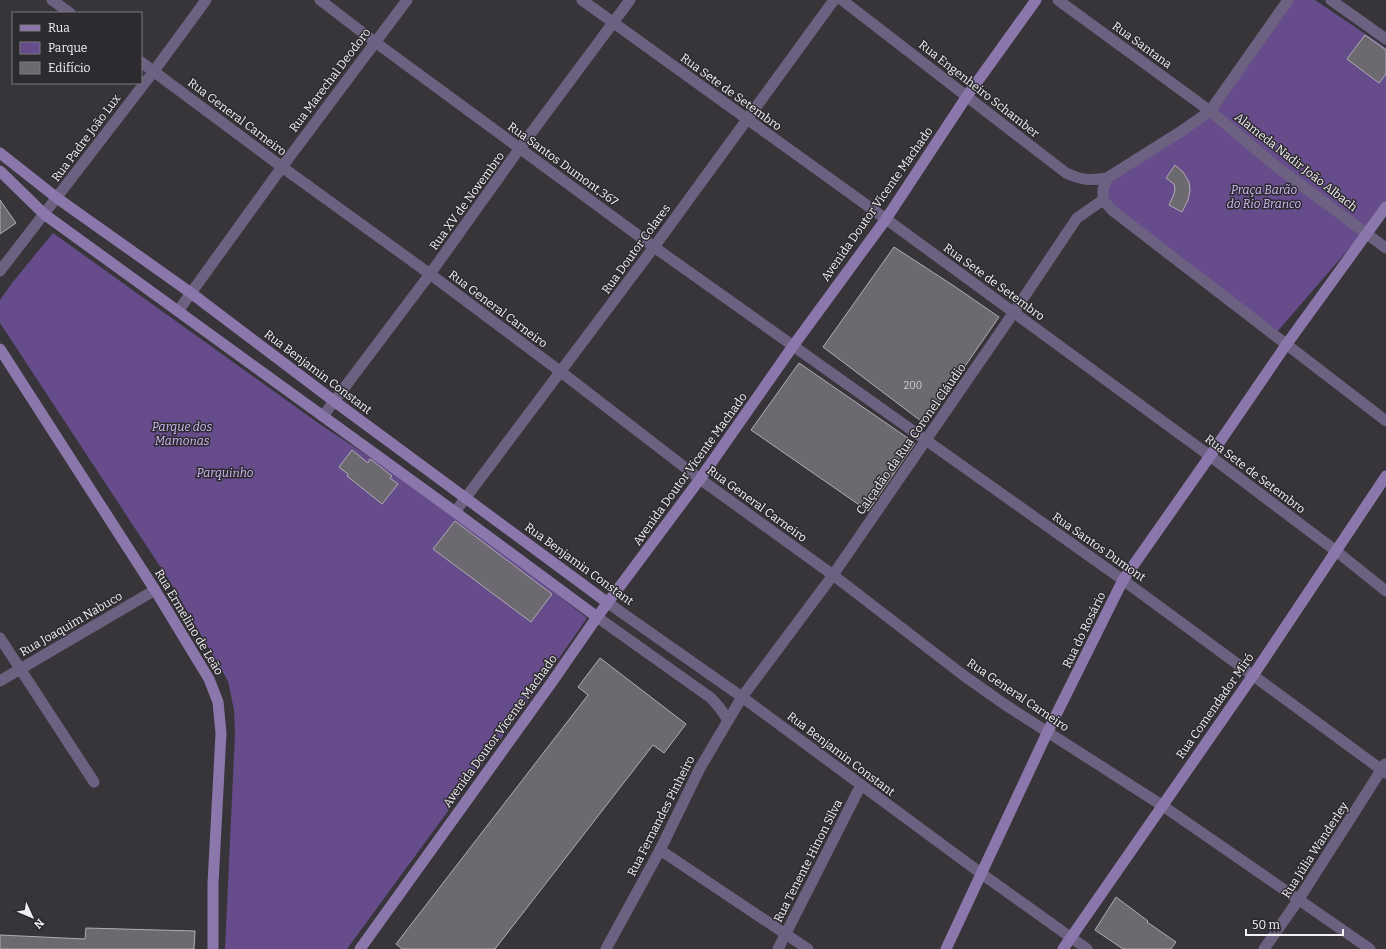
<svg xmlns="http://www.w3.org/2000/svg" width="1386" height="949" font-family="Bitter,serif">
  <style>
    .green { fill: #664c8b }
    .building { fill: #6c6a70; stroke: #b0adb4 }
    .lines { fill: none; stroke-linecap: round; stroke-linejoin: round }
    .pedestrian { stroke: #6d6181; stroke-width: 11 }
    .minor { stroke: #6d6181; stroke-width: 11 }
    .tertiary { stroke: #6d6181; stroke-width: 11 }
    .secondary { stroke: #8b77ab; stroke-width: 11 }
    .labels { text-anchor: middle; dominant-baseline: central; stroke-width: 3; stroke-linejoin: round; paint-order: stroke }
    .number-label { font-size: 10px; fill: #d0ced2 }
    .street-label { font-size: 12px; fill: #f1f0f3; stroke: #2d2b30 }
    .park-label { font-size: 12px; font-style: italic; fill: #d0b9f6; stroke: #2d2b30 }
  </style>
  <rect width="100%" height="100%" fill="#37353a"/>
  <g class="green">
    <polygon points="1291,0 1315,0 1386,48 1386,202 1366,229 1276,333 1106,201 1110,179 1212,112"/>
    <polygon points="53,233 321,425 453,512 587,618 546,677 347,949 225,949 235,734 234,710 228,681 169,580 0,323 0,300 12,283"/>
  </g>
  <g class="building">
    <polygon points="1365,35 1386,50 1386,74 1379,83 1347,59"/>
    <polygon points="1175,165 1183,172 1189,182 1190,191 1188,200 1182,212 1169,205 1174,194 1175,189 1174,184 1166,178"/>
    <polygon points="0,200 16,223 0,234"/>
    <polygon points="894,247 954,286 999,317 925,424 823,347"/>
    <polygon points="799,363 915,443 868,511 751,430"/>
    <polygon points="352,450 368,463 370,459 373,461 392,476 390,478 398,484 382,504 347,476 348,474 339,467"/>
    <polygon points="455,521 552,594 531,622 433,549"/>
    <polygon points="600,658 686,724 664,753 653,745 495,949 402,949 396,944 588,695 578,687"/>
    <polygon points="1116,897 1148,921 1147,922 1176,942 1171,949 1123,949 1095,930"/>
    <polygon points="86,928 195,931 194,949 0,949 0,935 85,939"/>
  </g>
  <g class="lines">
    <polyline class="pedestrian" points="742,697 833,575 1014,312 1077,218 1103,200"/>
    <g class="minor">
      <polyline points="52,0 70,13"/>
      <polyline points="320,0 375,42 654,247 1123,580 1386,773"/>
      <polyline points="582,0 886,219 1210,456 1336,551 1386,591"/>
      <path d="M 842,0 L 1066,173 C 1082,180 1089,181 1107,178"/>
      <polyline points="1058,0 1210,111 1277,167 1386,248"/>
      <polyline points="141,62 282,167 430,274 561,372 700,479 833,575 963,675 1004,704 1163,806 1370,949"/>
      <polyline points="0,271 154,71 206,0"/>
      <polyline points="178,311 282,167 407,0"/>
      <polyline points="323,416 430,274 520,148 630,0"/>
      <polyline points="455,512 654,247 834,0"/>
      <polyline points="608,603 742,697 982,874 1087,949"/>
      <polyline points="597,617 711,698 719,707 728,720"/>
      <polyline points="0,638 94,782"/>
      <polyline points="0,681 155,590"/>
      <polyline points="660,850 808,949"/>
      <polyline points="606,949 660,850 700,768 742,697"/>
      <polyline points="778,949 861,785"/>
      <polyline points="1264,949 1299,899 1385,764"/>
    </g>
    <g class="tertiary">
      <polyline points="1288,0 1210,111 1180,132 1107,178 1103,189 1103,200 1113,211 1386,421"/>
      <polyline points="1331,0 1386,39"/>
    </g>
    <g class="secondary">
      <polyline points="0,153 57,198 191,293 334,401 608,603"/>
      <polyline points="0,171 44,214 455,512 597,617"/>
      <polyline points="0,349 155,590 209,679 218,702 221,733 213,884 213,949"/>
      <polyline points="360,949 552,682 597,617 700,479 793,346 886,219 967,96 1036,0"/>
      <polyline points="946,949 1048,731 1123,580 1210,456 1286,345 1386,207"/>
      <polyline points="1063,949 1254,674 1386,476"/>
    </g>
  </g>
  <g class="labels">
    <g class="number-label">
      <text x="913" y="386">200</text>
    </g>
    <g class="street-label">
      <text transform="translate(1142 45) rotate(36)">Rua Santana</text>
      <text transform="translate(330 80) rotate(-53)">Rua Marechal Deodoro</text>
      <text transform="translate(979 89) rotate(38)">Rua Engenheiro Schamber</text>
      <text transform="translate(731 92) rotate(36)">Rua Sete de Setembro</text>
      <text transform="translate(237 117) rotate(37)">Rua General Carneiro</text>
      <text transform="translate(86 138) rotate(-53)">Rua Padre João Lux</text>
      <text transform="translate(1296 162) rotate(38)">Alameda Nadir João Albach</text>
      <text transform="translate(563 164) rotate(36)">Rua Santos Dumont,367</text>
      <text transform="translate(467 201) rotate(-54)">Rua XV de Novembro</text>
      <text transform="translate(877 204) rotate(-55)">Avenida Doutor Vicente Machado</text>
      <text transform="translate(636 249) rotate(-54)">Rua Doutor Colares</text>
      <text transform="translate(994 282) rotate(36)">Rua Sete de Setembro</text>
      <text transform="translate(498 309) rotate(37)">Rua General Carneiro</text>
      <text transform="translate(318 372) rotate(37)">Rua Benjamin Constant</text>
      <text transform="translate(911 439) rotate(-55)">Calçadão da Rua Coronel Cláudio</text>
      <text transform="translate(690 469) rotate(-54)">Avenida Doutor Vicente Machado</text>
      <text transform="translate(1255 474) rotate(37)">Rua Sete de Setembro</text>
      <text transform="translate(757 504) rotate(36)">Rua General Carneiro</text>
      <text transform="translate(1099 547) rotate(35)">Rua Santos Dumont</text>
      <text transform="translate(579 564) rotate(36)">Rua Benjamin Constant</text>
      <text transform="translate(189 622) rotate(59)">Rua Ermelino de Leão</text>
      <text transform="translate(71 624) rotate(-30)">Rua Joaquim Nabuco</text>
      <text transform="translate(1084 630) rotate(-64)">Rua do Rosário</text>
      <text transform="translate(1018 695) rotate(34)">Rua General Carneiro</text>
      <text transform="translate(1215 706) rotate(-55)">Rua Comendador Miró</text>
      <text transform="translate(500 731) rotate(-54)">Avenida Doutor Vicente Machado</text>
      <text transform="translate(841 754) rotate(37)">Rua Benjamin Constant</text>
      <text transform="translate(661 816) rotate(-63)">Rua Fernandes Pinheiro</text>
      <text transform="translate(1315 850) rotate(-57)">Rua Júlia Wanderley</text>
      <text transform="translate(808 861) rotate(-63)">Rua Tenente Hinon Silva</text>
    </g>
    <g class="park-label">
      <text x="1264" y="190">Praça Barão<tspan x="1264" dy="14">do Rio Branco</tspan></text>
      <text x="182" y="427">Parque dos<tspan x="182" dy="14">Mamonas</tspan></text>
      <text x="225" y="473">Parquinho</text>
    </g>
  </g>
  <rect x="12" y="12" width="130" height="72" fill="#2d2b30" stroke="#7b7a7e"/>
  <rect x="20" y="25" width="20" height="6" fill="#8b77ab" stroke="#7b7a7e"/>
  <text x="48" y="32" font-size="12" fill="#f1f0f3">Rua</text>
  <rect x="20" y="42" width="20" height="12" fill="#664c8b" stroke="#7b7a7e"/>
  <text x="48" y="52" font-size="12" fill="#f1f0f3">Parque</text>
  <rect x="20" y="62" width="20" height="12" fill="#6c6a70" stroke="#7b7a7e"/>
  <text x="48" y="72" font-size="12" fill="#f1f0f3">Edifício</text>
  <g transform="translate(32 917) rotate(134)" stroke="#2d2b30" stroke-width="3" paint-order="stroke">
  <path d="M0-3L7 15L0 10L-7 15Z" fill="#f1f0f3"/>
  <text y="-6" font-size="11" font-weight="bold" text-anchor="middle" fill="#f1f0f3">N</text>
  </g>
  <path d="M1246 929v6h97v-6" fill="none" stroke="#f1f0f3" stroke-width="2"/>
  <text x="1252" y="929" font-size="12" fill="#f1f0f3" stroke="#2d2b30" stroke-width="3" paint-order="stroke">50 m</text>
</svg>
